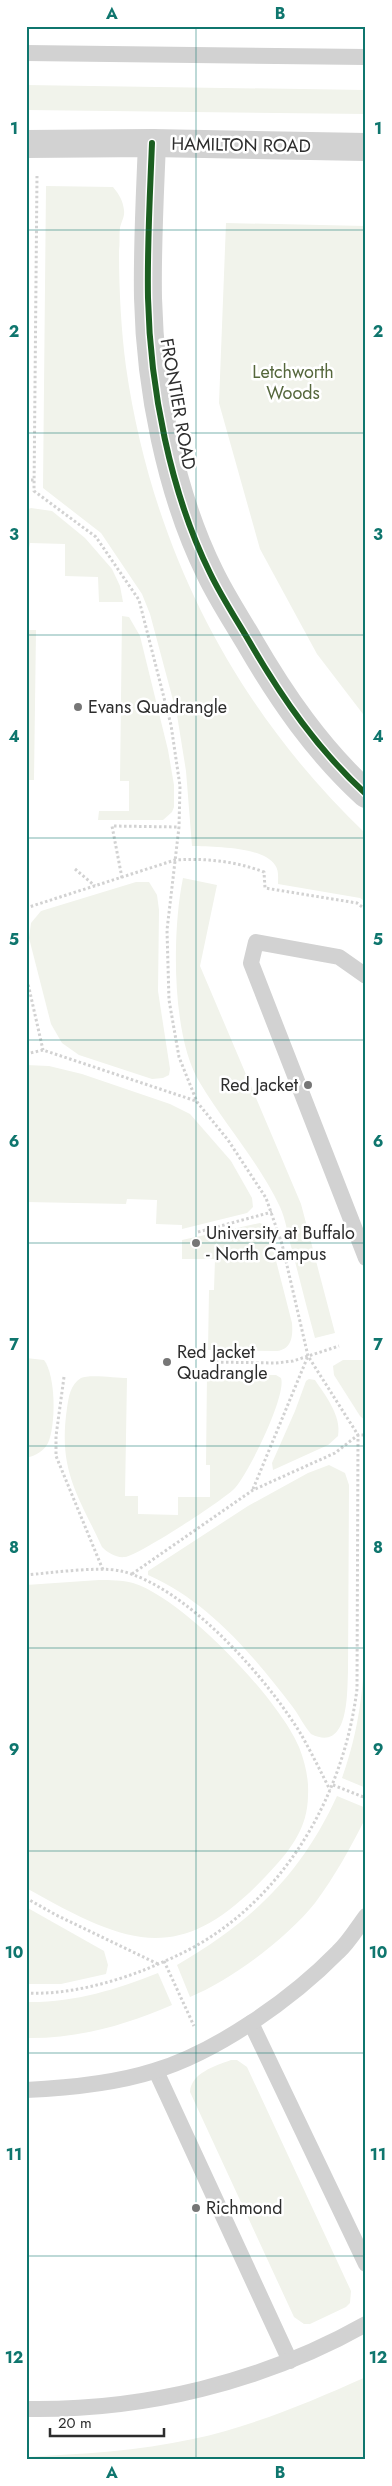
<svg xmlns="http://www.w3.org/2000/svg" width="392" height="2486" font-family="Jost,sans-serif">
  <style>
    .green { fill: #f1f3eb }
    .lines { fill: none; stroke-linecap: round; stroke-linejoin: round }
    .path { stroke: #d2d2d2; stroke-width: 3; stroke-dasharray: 2.5 2.5; stroke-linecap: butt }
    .service { stroke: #d2d2d2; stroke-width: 16 }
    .tertiary { stroke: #d2d2d2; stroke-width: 28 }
    .cycleway-casing { stroke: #fff; stroke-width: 9 }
    .cycleway { stroke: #1b5e20; stroke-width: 6 }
    .grid { fill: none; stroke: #0f766e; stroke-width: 1; stroke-opacity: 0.55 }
    .poi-dot { fill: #767676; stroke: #fff; stroke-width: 2 }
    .labels { text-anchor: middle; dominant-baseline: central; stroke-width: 5; stroke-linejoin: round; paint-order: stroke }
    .street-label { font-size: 18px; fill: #2d2d2d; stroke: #fff }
    .park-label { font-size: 18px; fill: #55673c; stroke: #fff }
    .poi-label { font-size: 18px; fill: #2d2d2d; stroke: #fff; text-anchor: start }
    .neatline { fill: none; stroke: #0f766e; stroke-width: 2 }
    .grid-label { font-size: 16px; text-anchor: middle; font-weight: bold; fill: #0f766e }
  </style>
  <rect width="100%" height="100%" fill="#fff"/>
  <g class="green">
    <polygon points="26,85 366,90 366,114 26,110"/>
    <path d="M 46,186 L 113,187 C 119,194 123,201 124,210 C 125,217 121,222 120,228 C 119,235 120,243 119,251 C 119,289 121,329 126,367 C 152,548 234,708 366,834 L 366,902 L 360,898 L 278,884 C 278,878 279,870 275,865 C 262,846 213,847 192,846 L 186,771 L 177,715 L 150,614 L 142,594 L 101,533 L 43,488 Z"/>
    <polygon points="226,223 366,226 366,718 317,654 260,549 219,403"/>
    <polygon points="31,508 52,511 85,538 112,569 120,586 123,602 99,602 98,577 65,576 65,544 30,543 29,548 26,548 26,510"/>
    <polygon points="122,616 129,617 140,636 168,750 174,785 174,807 172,812 163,820 98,820 99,811 129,811 129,781 120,781"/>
    <polygon points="26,630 36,630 34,780 26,780"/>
    <path d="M 183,878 L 217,885 L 200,966 L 301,1204 L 335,1333 L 315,1338 C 307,1309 300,1280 292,1250 C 288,1236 286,1220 280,1207 C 259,1162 225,1125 200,1083 C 171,1036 172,931 183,878 Z"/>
    <polygon points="136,882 149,882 157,895 159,910 158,991 170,1069 169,1075 163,1078 152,1079 79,1055 62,1043 51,1024 29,938 31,923 41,911"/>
    <polygon points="26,1065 49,1066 82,1074 170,1104 190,1114 231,1161 252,1198 253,1207 247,1213 182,1229 182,1225 156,1224 157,1200 127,1199 126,1204 26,1202"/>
    <path d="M 260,1223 L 264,1225 L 270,1237 L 292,1323 C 293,1336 292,1349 277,1351 L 208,1350 L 209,1290 L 214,1290 L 215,1259 L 182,1259 L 182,1240 Z"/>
    <path d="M 26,1358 L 44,1360 C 56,1376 56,1425 48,1443 C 44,1451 35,1456 26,1458 Z"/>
    <polygon points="343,1360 366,1360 366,1421 360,1416 334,1375 333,1366"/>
    <path d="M 207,1374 L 276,1375 L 281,1378 C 287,1395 248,1474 235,1488 C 224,1500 139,1555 125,1557 C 116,1558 108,1553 102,1547 C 77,1493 58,1470 67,1408 C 69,1396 70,1385 81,1378 C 89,1374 117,1378 127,1378 L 125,1496 L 138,1496 L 138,1514 L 178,1515 L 178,1497 L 210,1497 L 210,1465 L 206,1465 Z"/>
    <path d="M 309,1379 L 315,1380 C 325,1395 342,1416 338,1436 L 328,1445 L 273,1470 L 272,1463 L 295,1411 L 306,1381 Z"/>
    <path d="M 329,1465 L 345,1473 L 349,1485 L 348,1672 C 347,1694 349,1753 311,1734 C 304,1726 299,1715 292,1706 C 252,1654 209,1602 148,1575 L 148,1571 L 248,1506 L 308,1473 Z"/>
    <path d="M 99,1580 C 110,1580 122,1580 133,1583 C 183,1598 279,1699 299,1747 C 305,1762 309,1779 308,1795 C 308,1829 289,1852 266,1876 C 178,1969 127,1944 26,1888 L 26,1585 Z"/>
    <path d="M 366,1601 L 366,1788 L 342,1778 C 364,1717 365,1666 366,1601 Z"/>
    <path d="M 337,1796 L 366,1808 L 366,1817 C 351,1847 335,1876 315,1903 C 287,1938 232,1980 190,1997 L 177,1965 C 253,1920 300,1876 337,1796 Z"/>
    <polygon points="26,1907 104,1951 108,1965 106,1974 61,1984 26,1984"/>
    <path d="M 158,1973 L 172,2005 C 126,2025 77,2039 26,2038 L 26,2002 C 73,2003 115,1990 158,1973 Z"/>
    <path d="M 231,2060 L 237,2060 L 247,2067 L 351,2291 L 350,2303 L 346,2307 L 310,2324 L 304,2324 L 294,2317 L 190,2092 C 191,2073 215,2066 231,2060 Z"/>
    <path d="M 366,2377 L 366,2460 L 26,2460 L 26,2457 C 82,2454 138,2451 193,2439 C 253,2426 310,2402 366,2377 Z"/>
  </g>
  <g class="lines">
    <g class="path">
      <polyline points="26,480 34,480"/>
      <polyline points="75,869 95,886"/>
      <polyline points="122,878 112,826 179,827"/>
      <path d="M 26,908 L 175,860 C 205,858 235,861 264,872 L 265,888 L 357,903 L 366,910"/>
      <polyline points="26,975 43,1050"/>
      <polyline points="26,1054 43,1050 196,1101"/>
      <polyline points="198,1232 272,1212"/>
      <polyline points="211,1362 276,1363 293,1361 339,1346"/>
      <polyline points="64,1377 56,1436 56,1456 103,1570"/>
      <polyline points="253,1489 308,1356"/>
      <polyline points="132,1574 253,1490 335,1453 358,1435 366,1435"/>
      <path d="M 26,1575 C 52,1573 97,1566 121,1571 C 187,1587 268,1679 302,1736 C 312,1754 321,1772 330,1790"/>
      <polyline points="333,1785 366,1798"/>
      <polyline points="26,1898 56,1915 158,1964"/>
      <polyline points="164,1961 194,2026"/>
      <path d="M 26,1993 C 65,1995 108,1984 144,1970 C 166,1961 189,1951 209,1938 C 293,1884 345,1787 357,1689 L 358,1435 L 308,1356 L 282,1244 L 266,1198 L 228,1140 L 197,1102 L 179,1057 L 169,1000 L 167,930 L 179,827 L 180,786 L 171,725 L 139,600 L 96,537 L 34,491 L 37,176"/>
    </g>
    <g class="service">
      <polyline points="26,53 366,57"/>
      <polyline points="366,976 339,957 256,942 251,963 366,1258"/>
      <polyline points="251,2023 366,2264"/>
      <polyline points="156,2071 290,2361"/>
      <path d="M 26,2090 C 69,2088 113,2084 154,2071 C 217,2052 292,1999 338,1952 C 349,1942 357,1928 366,1916"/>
      <path d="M 26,2409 C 144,2411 263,2382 366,2324"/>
    </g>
    <g class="tertiary">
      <path d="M 152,143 C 150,194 147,246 148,298 C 150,387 170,492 210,573 C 221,596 236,619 249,641 C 282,698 318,750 366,794"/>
      <polyline points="26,144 152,143 366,147"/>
    </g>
    <g class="cycleway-casing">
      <path id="cycleway" d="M 152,143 C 150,194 147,246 148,298 C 150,387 170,492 210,573 C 221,596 236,619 249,641 C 282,698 318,750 366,794"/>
    </g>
    <use href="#cycleway" class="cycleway"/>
  </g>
  <path class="grid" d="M 196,26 L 196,2460M 26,230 L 366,230M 26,433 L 366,433M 26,635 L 366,635M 26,838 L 366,838M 26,1040 L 366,1040M 26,1243 L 366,1243M 26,1446 L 366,1446M 26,1648 L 366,1648M 26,1851 L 366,1851M 26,2053 L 366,2053M 26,2256 L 366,2256"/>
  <g class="poi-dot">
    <circle cx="78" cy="707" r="5"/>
    <circle cx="308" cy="1085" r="5"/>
    <circle cx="196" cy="1243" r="5"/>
    <circle cx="167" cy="1362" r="5"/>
    <circle cx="196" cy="2208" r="5"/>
  </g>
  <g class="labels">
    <g class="street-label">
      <text transform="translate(241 145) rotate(1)">HAMILTON ROAD</text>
      <text transform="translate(178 404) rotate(80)">FRONTIER ROAD</text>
    </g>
    <g class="park-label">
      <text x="293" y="372">Letchworth<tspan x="293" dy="21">Woods</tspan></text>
    </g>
    <g class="poi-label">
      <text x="88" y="707">Evans Quadrangle</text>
      <text x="298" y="1085" text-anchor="end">Red Jacket</text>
      <text x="206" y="1233">University at Buffalo<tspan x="206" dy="21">- North Campus</tspan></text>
      <text x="177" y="1352">Red Jacket<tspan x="177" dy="21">Quadrangle</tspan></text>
      <text x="206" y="2208">Richmond</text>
    </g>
  </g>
  <rect width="392" height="2486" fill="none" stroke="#ffffff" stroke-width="55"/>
  <path d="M50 2428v8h114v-8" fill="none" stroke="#2d2d2d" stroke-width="2.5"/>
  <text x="58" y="2428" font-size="15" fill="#2d2d2d" stroke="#ffffff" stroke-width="4" paint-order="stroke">20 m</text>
  <rect x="28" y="28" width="336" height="2430" class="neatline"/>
  <g class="grid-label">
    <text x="112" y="19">A</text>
    <text x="280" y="19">B</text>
    <text x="14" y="134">1</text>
    <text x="378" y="134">1</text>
    <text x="14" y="337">2</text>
    <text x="378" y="337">2</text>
    <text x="14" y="540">3</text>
    <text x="378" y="540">3</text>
    <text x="14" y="742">4</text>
    <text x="378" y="742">4</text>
    <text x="14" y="945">5</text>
    <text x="378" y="945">5</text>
    <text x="14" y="1147">6</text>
    <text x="378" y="1147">6</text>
    <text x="14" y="1350">7</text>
    <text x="378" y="1350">7</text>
    <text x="14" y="1553">8</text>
    <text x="378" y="1553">8</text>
    <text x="14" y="1755">9</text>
    <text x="378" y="1755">9</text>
    <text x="14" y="1958">10</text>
    <text x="378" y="1958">10</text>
    <text x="14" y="2160">11</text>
    <text x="378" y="2160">11</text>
    <text x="14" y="2363">12</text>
    <text x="378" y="2363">12</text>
    <text x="112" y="2478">A</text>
    <text x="280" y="2478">B</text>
  </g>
</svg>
